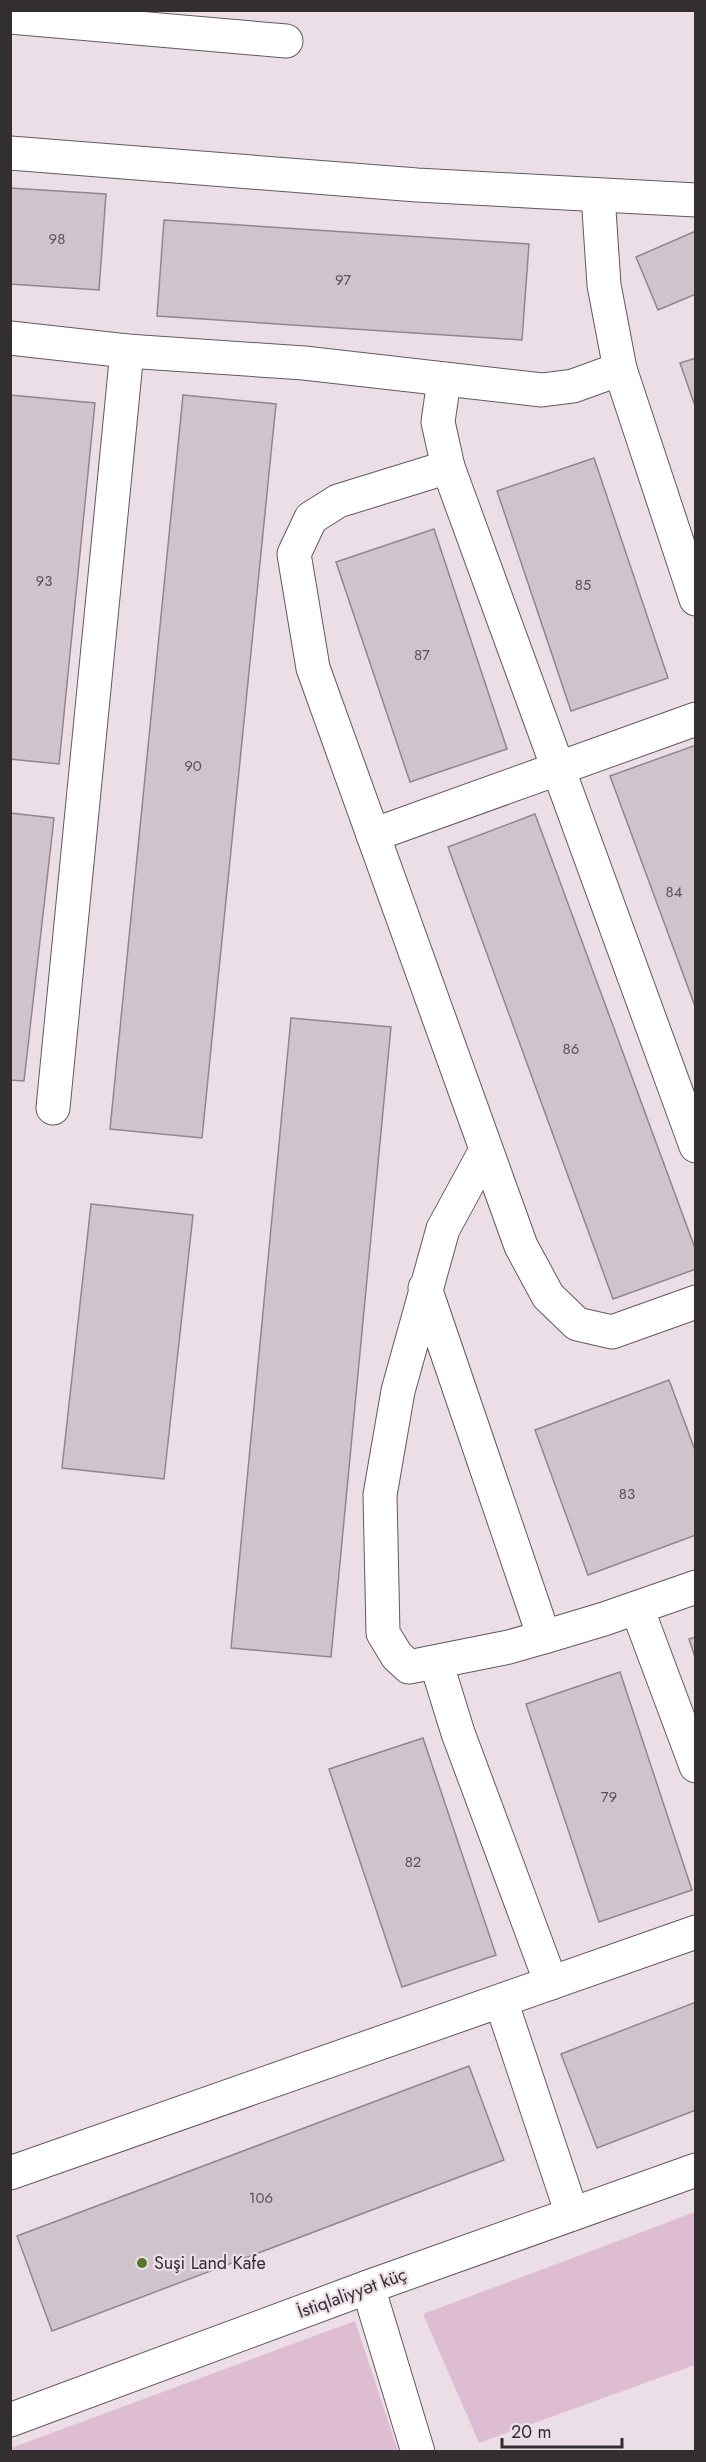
<svg xmlns="http://www.w3.org/2000/svg" width="706" height="2462" font-family="Jost,sans-serif">
  <style>
    .green { fill: #debdd2 }
    .building { fill: #d0c3cb; stroke: #92868d; stroke-width: 1.5 }
    .lines { fill: none; stroke-linecap: round; stroke-linejoin: round }
    .minor-casing { stroke: #645860; stroke-width: 35 }
    .minor { stroke: #fff; stroke-width: 33 }
    .poi-dot { fill: #55752b; stroke: #ecdee7; stroke-width: 2 }
    .labels { text-anchor: middle; dominant-baseline: central; stroke-width: 4.5; stroke-linejoin: round; paint-order: stroke }
    .number-label { font-size: 15px; fill: #5a5358 }
    .poi-label { font-size: 18px; fill: #332e31; stroke: #ecdee7; text-anchor: start }
    .street-label { font-size: 18px; fill: #332e31; stroke: #ecdee7 }
  </style>
  <rect width="100%" height="100%" fill="#ecdee7"/>
  <g class="green">
    <polygon points="695,2212 695,2365 479,2443 423,2314"/>
    <polygon points="355,2321 398,2451 11,2451 11,2448"/>
  </g>
  <g class="building">
    <polygon points="10,188 106,194 99,290 10,284"/>
    <polygon points="164,220 529,244 522,340 157,316"/>
    <polygon points="696,231 696,294 658,310 636,257"/>
    <polygon points="696,358 696,409 680,363"/>
    <polygon points="10,395 95,403 59,764 10,759"/>
    <polygon points="183,395 276,404 202,1138 110,1129"/>
    <polygon points="594,458 668,678 571,711 497,491"/>
    <polygon points="434,529 507,749 410,782 336,562"/>
    <polygon points="696,745 696,1009 610,776"/>
    <polygon points="10,813 54,818 24,1081 10,1080"/>
    <polygon points="535,814 696,1251 696,1269 613,1299 448,847"/>
    <polygon points="291,1018 391,1027 331,1657 231,1648"/>
    <polygon points="91,1204 193,1215 164,1479 62,1468"/>
    <polygon points="669,1380 696,1453 696,1535 588,1575 535,1430"/>
    <polygon points="696,1637 696,1660 689,1639"/>
    <polygon points="620,1672 692,1890 599,1922 526,1704"/>
    <polygon points="423,1738 496,1955 402,1987 329,1769"/>
    <polygon points="696,2002 696,2110 597,2148 561,2054"/>
    <polygon points="469,2066 504,2160 52,2331 17,2236"/>
  </g>
  <g class="lines">
    <g class="minor-casing">
      <g id="minor">
        <polyline points="10,17 286,41"/>
        <polyline points="10,153 417,185 696,200"/>
        <polyline points="598,195 604,285 620,369 696,599"/>
        <polyline points="10,338 127,351 304,363 542,390 573,386 620,369"/>
        <polyline points="444,380 438,422 448,467 696,1146"/>
        <polyline points="448,467 338,501 311,518 294,554 313,668 521,1246 548,1296 577,1324 612,1332 696,1302"/>
        <polyline points="373,835 696,719"/>
        <polyline points="53,1108 127,351"/>
        <polyline points="425,1288 544,1637 509,1647 409,1667 397,1656 383,1633 380,1495 398,1391 443,1229 486,1150"/>
        <polyline points="637,1608 696,1766"/>
        <polyline points="544,1637 604,1619 696,1587"/>
        <polyline points="436,1662 458,1733 551,1983"/>
        <polyline points="501,2001 572,2214"/>
        <polyline points="10,2173 696,1932"/>
        <polyline points="368,2287 418,2452"/>
        <polyline points="10,2420 368,2287 696,2170"/>
      </g>
    </g>
    <use href="#minor" class="minor"/>
  </g>
  <circle class="poi-dot" cx="142" cy="2263" r="6"/>
  <g class="labels">
    <g class="number-label">
      <text x="57" y="239">98</text>
      <text x="343" y="280">97</text>
      <text x="44" y="581">93</text>
      <text x="583" y="585">85</text>
      <text x="422" y="655">87</text>
      <text x="193" y="766">90</text>
      <text x="674" y="892">84</text>
      <text x="571" y="1049">86</text>
      <text x="627" y="1494">83</text>
      <text x="609" y="1797">79</text>
      <text x="413" y="1862">82</text>
      <text x="261" y="2198">106</text>
    </g>
    <g class="poi-label">
      <text x="154" y="2263">Suşi Land Kafe</text>
    </g>
    <g class="street-label">
      <text transform="translate(352 2293) rotate(-20)">İstiqlaliyyət küç</text>
    </g>
  </g>
  <rect width="706" height="2462" fill="none" stroke="#332e31" stroke-width="24"/>
  <path d="M502 2438v9h120v-9" fill="none" stroke="#332e31" stroke-width="3"/>
  <text x="511" y="2438" font-size="18" fill="#332e31" stroke="#ecdee7" stroke-width="4.5" paint-order="stroke">20 m</text>
</svg>
